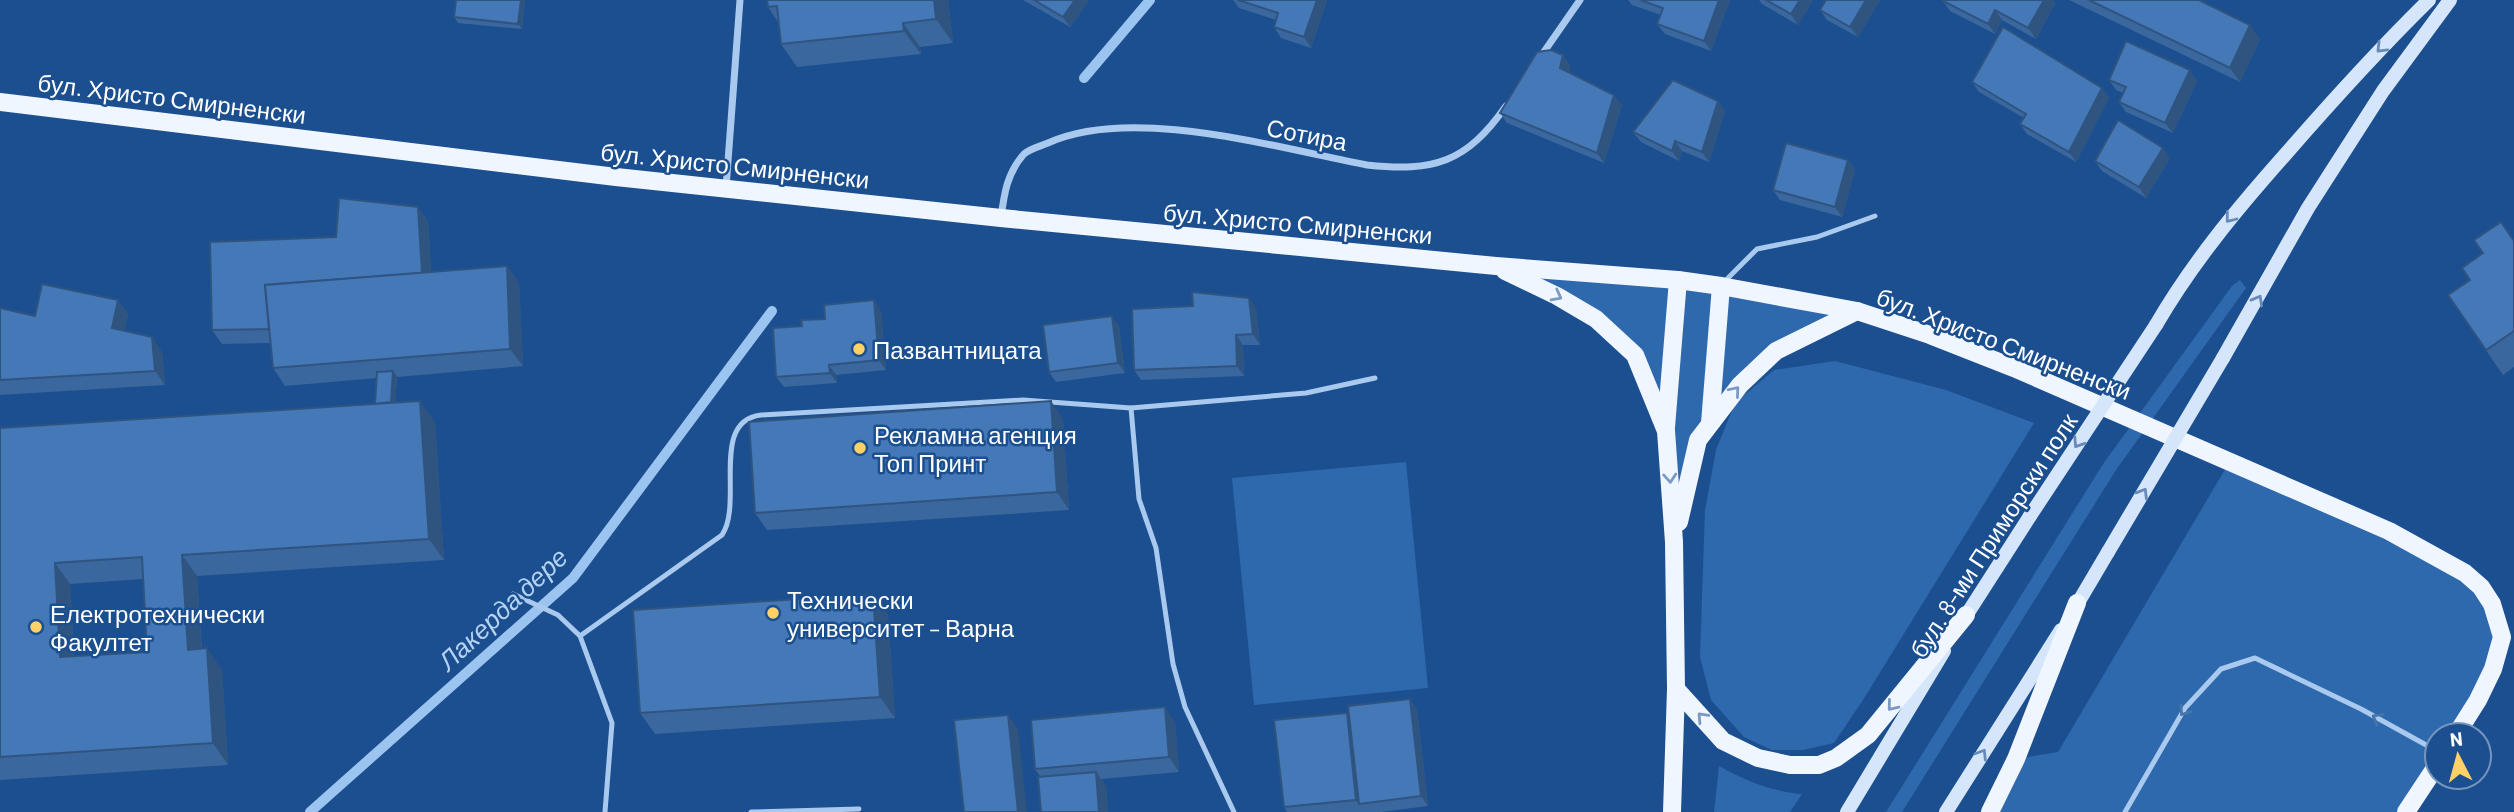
<svg xmlns="http://www.w3.org/2000/svg" width="2514" height="812" font-family="Barlow,sans-serif">
  <style>
    .green { fill: #2e69ad }
    .lines { fill: none; stroke-linecap: round; stroke-linejoin: round }
    .stream { stroke: #9cc4f0; stroke-width: 10 }
    .service { stroke: #a9c9ee; stroke-width: 5 }
    .minor { stroke: #a9c9ee; stroke-width: 7 }
    .secondary { stroke: #d6e6fa; stroke-width: 14 }
    .primary { stroke: #f0f6ff; stroke-width: 18 }
    .secondary-bridge { stroke: #d6e6fa; stroke-width: 14 }
    .wall { fill: #3a679d; fill-rule: evenodd }
    .shaded-wall { fill: #305480 }
    .building { fill: #4478b7; stroke: #305480; stroke-width: 2; fill-rule: evenodd }
    .oneway { stroke: #668bba }
    .oneway2 { stroke: #7b9ac1 }
    .oneway3 { stroke: #4674ac }
    .poi-dot { fill: #ffd166; stroke: #1b4f8f; stroke-width: 2.5 }
    .labels { text-anchor: middle; dominant-baseline: central; stroke-width: 5; stroke-linejoin: round; paint-order: stroke }
    .street-label { font-size: 24px; fill: #fff; stroke: #1b4f8f }
    .poi-label { font-size: 24px; fill: #fff; stroke: #1b4f8f; text-anchor: start }
    .water-label { font-size: 26px; font-style: italic; fill: #b5d3f5; stroke: #1b4f8f }
  </style>
  <rect width="100%" height="100%" fill="#1b4f8f"/>
  <g class="green">
    <polygon points="1496,266 1678,280 1857,311 1776,351 1710,423 1674,542 1666,431 1635,355 1596,319"/>
    <polygon points="2240,280 2246,288 2116,470 1902,812 1886,812 2103,464 2232,286"/>
    <polygon points="1835,361 1946,390 2034,423 1863,700 1834,743 1803,750 1772,750 1744,737 1711,700 1700,657 1705,510 1716,450 1735,403 1774,370"/>
    <polygon points="2230,461 2465,573 2502,637 2456,735 2437,735 2437,765 2406,812 1990,812 2016,759 2058,752"/>
    <polygon points="1406,462 1428,688 1254,705 1232,478"/>
    <path d="M 1719,766 C 1746,781 1770,791 1802,794 L 1790,812 L 1714,812 Z"/>
  </g>
  <g class="lines">
    <g class="stream">
      <polyline points="1084,78 1150,0"/>
      <polyline points="310,812 573,578 772,311"/>
    </g>
    <g class="service">
      <polyline points="1723,283 1757,249 1817,237 1875,216"/>
      <polyline points="1131,408 1139,499 1156,548 1173,664 1185,707 1234,812"/>
      <polyline points="513,594 558,615 580,636"/>
      <path d="M 605,812 L 612,723 L 580,636 L 722,535 C 744,503 709,421 761,415 L 1023,400 L 1131,408 L 1306,393 L 1375,378"/>
      <polyline points="751,812 859,809"/>
      <polyline points="2125,812 2185,708 2221,669 2255,658 2361,709 2437,751"/>
    </g>
    <g class="minor">
      <polyline points="1539,59 1580,0"/>
      <polyline points="726,188 740,0"/>
      <path d="M 1001,218 C 1004,194 1007,173 1024,154 C 1029,149 1041,146 1048,143 C 1133,105 1277,148 1367,165 C 1434,172 1466,163 1506,106"/>
    </g>
    <g class="secondary">
      <path d="M 2156,325 C 2192,263 2237,209 2284,156 C 2331,102 2378,50 2429,0"/>
      <polyline points="2223,358 2308,208 2383,91 2450,0"/>
      <polyline points="2072,613 2108,552"/>
      <polyline points="1962,622 2030,516"/>
      <polyline points="1847,812 1944,651"/>
      <polyline points="1946,812 2061,630"/>
    </g>
    <g class="primary">
      <polyline points="0,102 616,177 1001,218 1496,266 1678,280 1721,286 1857,311 1930,335 2014,368 2389,531 2465,573 2481,587 2492,604 2502,637 2493,669 2478,700 2456,735"/>
      <polyline points="1505,271 1557,296 1596,319 1635,355 1666,431 1674,542 1676,689 1672,812"/>
      <polyline points="1710,423 1721,286"/>
      <polyline points="1666,427 1678,280"/>
      <polyline points="1679,522 1698,440 1740,385 1776,351 1857,311"/>
      <polyline points="1676,689 1723,741 1758,758 1790,765 1819,765 1836,758 1868,735 1966,615"/>
      <polyline points="1990,812 2016,759 2077,603"/>
      <polyline points="2406,812 2437,765"/>
    </g>
    <g class="secondary-bridge">
      <polyline points="2030,516 2156,325"/>
      <polyline points="2108,552 2223,358"/>
    </g>
  </g>
  <g class="wall">
    <polygon points="456,0 525,0 522,29 458,23 454,17"/>
    <polygon points="767,0 948,0 953,43 920,47 921,54 797,67 781,44 778,22 768,7"/>
    <polygon points="1023,0 1089,0 1070,27"/>
    <polygon points="1233,0 1327,0 1311,48 1281,38 1274,27 1276,20 1239,8"/>
    <polygon points="1628,0 1730,0 1711,51 1665,34 1657,24 1661,15 1632,5"/>
    <polygon points="1759,0 1813,0 1798,25 1762,4"/>
    <polygon points="1880,0 1858,37 1827,20 1820,10"/>
    <polygon points="1944,0 2053,0 2055,3 2036,39 2002,20 1995,34 1950,11 1943,1"/>
    <polygon points="2069,0 2199,0 2260,39 2240,82"/>
    <polygon points="1563,55 1570,65 1569,72 1622,105 1604,163 1507,123 1500,113"/>
    <polygon points="2109,80 2197,81 2173,133 2126,112 2119,102 2123,93 2116,90"/>
    <polygon points="1972,82 2102,88 2109,98 2076,162 2027,134 2020,124 2024,118 1979,92"/>
    <polygon points="1718,101 1725,111 1709,162 1682,151 1679,161 1641,142 1633,132"/>
    <polygon points="2170,158 2146,198 2102,171 2095,161"/>
    <polygon points="1848,160 1855,170 1842,217 1780,200 1773,190"/>
    <path d="M 428,221 L 431,272 L 507,266 L 519,283 L 523,366 L 397,377 L 395,402 L 435,422 L 444,560 L 197,576 L 202,649 L 222,670 L 228,765 L 0,780 L 0,428 L 375,404 L 377,378 L 285,386 L 273,368 L 271,343 L 222,344 L 212,330 L 336,237 ZM 143,579 L 147,652 L 74,656 L 70,584 Z"/>
    <polygon points="2514,241 2514,367 2503,375 2448,295 2470,280"/>
    <polygon points="118,300 128,314 124,331 162,352 165,385 0,395 0,308 35,316"/>
    <polygon points="1256,308 1260,345 1243,345 1244,376 1141,380 1134,370"/>
    <polygon points="881,311 886,370 836,375 837,383 784,387 776,377 825,319"/>
    <polygon points="1119,326 1125,373 1056,382 1049,372"/>
    <polygon points="1063,419 1069,510 767,530 755,513"/>
    <polygon points="873,594 888,615 895,718 655,734 640,713"/>
    <polygon points="1417,709 1428,806 1381,812 1287,812 1284,807 1347,713 1349,716"/>
    <polygon points="1175,722 1179,772 1101,779 1106,786 1108,812 1041,812 1040,776 1035,769"/>
  </g>
  <g class="shaded-wall">
    <polygon points="521,0 525,0 522,29 518,24"/>
    <polygon points="934,0 948,0 953,43 936,19"/>
    <polygon points="1075,0 1089,0 1070,27 1063,17"/>
    <polygon points="1317,0 1327,0 1311,48 1304,37"/>
    <polygon points="1719,0 1730,0 1711,51 1704,41"/>
    <polygon points="1800,0 1813,0 1798,25 1791,14"/>
    <polygon points="1866,0 1880,0 1858,37 1850,27"/>
    <polygon points="2044,0 2053,0 2055,3 2036,39 2028,28"/>
    <polygon points="1995,10 2002,20 1995,34 1988,24"/>
    <polygon points="903,23 920,47 921,54 904,31"/>
    <polygon points="2250,25 2260,39 2240,82 2230,68"/>
    <polygon points="1563,55 1570,65 1567,78 1560,68"/>
    <polygon points="2190,70 2197,81 2173,133 2165,123"/>
    <polygon points="2102,88 2109,98 2076,162 2069,152"/>
    <polygon points="1614,95 1622,105 1604,163 1597,153"/>
    <polygon points="1718,101 1725,111 1709,162 1702,152"/>
    <polygon points="1675,141 1682,151 1679,161 1672,151"/>
    <polygon points="2163,148 2170,158 2146,198 2139,187"/>
    <polygon points="1848,160 1855,170 1842,217 1835,207"/>
    <polygon points="418,207 428,221 432,290 422,276"/>
    <polygon points="507,266 519,283 523,366 510,349"/>
    <polygon points="1249,298 1256,308 1260,345 1253,334"/>
    <polygon points="118,300 128,314 122,343 112,328"/>
    <polygon points="874,300 881,311 886,370 879,360"/>
    <polygon points="1112,316 1119,326 1125,373 1118,363"/>
    <polygon points="1236,335 1243,345 1244,376 1237,366"/>
    <polygon points="152,337 162,352 165,385 155,371"/>
    <polygon points="829,365 836,375 837,383 830,373"/>
    <polygon points="393,371 397,376 394,424 390,419"/>
    <polygon points="420,401 435,422 444,560 429,539"/>
    <polygon points="1051,401 1063,419 1069,510 1057,492"/>
    <polygon points="182,555 197,576 203,671 188,650"/>
    <polygon points="55,563 70,584 75,679 60,657"/>
    <polygon points="873,594 888,615 895,718 880,697"/>
    <polygon points="207,648 222,670 228,765 213,743"/>
    <polygon points="1410,699 1417,709 1428,806 1421,796"/>
    <polygon points="1165,707 1175,722 1179,772 1169,757"/>
    <polygon points="1347,713 1357,727 1359,804 1356,800"/>
    <polygon points="1008,715 1018,729 1027,812 1018,812"/>
    <polygon points="1096,772 1106,786 1108,812 1099,812"/>
  </g>
  <g class="building">
    <polygon points="456,0 521,0 518,24 454,17"/>
    <polygon points="767,0 934,0 936,19 903,23 904,31 781,44 777,6 768,7"/>
    <polygon points="1034,0 1075,0 1063,17"/>
    <polygon points="1238,0 1317,0 1304,37 1274,27 1278,13"/>
    <polygon points="1640,0 1719,0 1704,41 1657,24 1663,8"/>
    <polygon points="1766,0 1800,0 1791,14"/>
    <polygon points="1826,0 1866,0 1850,27 1820,10"/>
    <polygon points="1944,0 2044,0 2028,28 1995,10 1988,24 1943,1"/>
    <polygon points="2089,0 2199,0 2250,25 2230,68"/>
    <polygon points="2003,27 2102,88 2069,152 2020,124 2026,114 1972,82"/>
    <polygon points="2126,41 2190,70 2165,123 2119,102 2126,87 2109,80"/>
    <polygon points="1551,50 1563,55 1560,68 1614,95 1597,153 1500,113 1537,52"/>
    <polygon points="1673,80 1718,101 1702,152 1675,141 1672,151 1633,132"/>
    <polygon points="2118,120 2163,148 2139,187 2095,161"/>
    <polygon points="1786,143 1848,160 1835,207 1773,190"/>
    <polygon points="339,198 418,207 422,273 265,285 269,329 212,330 210,242 336,237"/>
    <polygon points="2501,222 2514,241 2514,331 2486,350 2448,295 2470,280 2462,268 2483,253 2474,240"/>
    <polygon points="507,266 510,349 273,368 265,285"/>
    <polygon points="42,284 118,300 112,328 152,337 155,371 0,380 0,308 35,316"/>
    <polygon points="1192,292 1249,298 1253,334 1236,335 1237,366 1134,370 1132,309 1193,306"/>
    <polygon points="874,300 879,360 829,365 830,373 776,377 773,328 802,326 801,320 825,319 824,305"/>
    <polygon points="1112,316 1118,363 1049,372 1043,325"/>
    <polygon points="393,371 391,402 375,404 377,372"/>
    <path d="M 420,401 L 429,539 L 182,555 L 188,650 L 207,648 L 213,743 L 0,757 L 0,428 ZM 142,557 L 147,652 L 60,657 L 55,563 Z"/>
    <polygon points="1051,401 1057,492 755,513 749,422"/>
    <polygon points="873,594 880,697 640,713 633,610"/>
    <polygon points="1410,699 1421,796 1359,804 1348,706"/>
    <polygon points="1165,707 1169,757 1035,769 1031,720"/>
    <polygon points="1347,713 1356,800 1284,807 1274,720"/>
    <polygon points="1008,715 1018,812 964,812 954,720"/>
    <polygon points="1096,772 1099,812 1041,812 1038,777"/>
  </g>
  <defs><path id="oneway-chevron" d="M-2-3.5L2.5 0L-2 3.5" fill="none" stroke-width="1.6" stroke-linecap="round" stroke-linejoin="round" transform="scale(1.75)"/></defs>
  <g class="oneway">
    <use href="#oneway-chevron" transform="translate(2381 48) rotate(135)"/>
    <use href="#oneway-chevron" transform="translate(2230 218) rotate(128)"/>
    <use href="#oneway-chevron" transform="translate(2258 300) rotate(-61)"/>
    <use href="#oneway-chevron" transform="translate(2078 443) rotate(123)"/>
    <use href="#oneway-chevron" transform="translate(2143 493) rotate(-59)"/>
    <use href="#oneway-chevron" transform="translate(1982 754) rotate(-58)"/>
  </g>
  <g class="oneway2">
    <use href="#oneway-chevron" transform="translate(1557 296) rotate(28)"/>
    <use href="#oneway-chevron" transform="translate(1735 391) rotate(-50)"/>
    <use href="#oneway-chevron" transform="translate(1670 478) rotate(86)"/>
    <use href="#oneway-chevron" transform="translate(1892 706) rotate(129)"/>
    <use href="#oneway-chevron" transform="translate(1702 717) rotate(-133)"/>
  </g>
  <g class="oneway3">
    <use href="#oneway-chevron" transform="translate(2184 711) rotate(125)"/>
    <use href="#oneway-chevron" transform="translate(2377 718) rotate(-151)"/>
  </g>
  <g class="poi-dot">
    <circle cx="859" cy="349" r="7"/>
    <circle cx="860" cy="448" r="7"/>
    <circle cx="773" cy="613" r="7"/>
    <circle cx="36" cy="627" r="7"/>
  </g>
  <g class="labels">
    <g class="street-label">
      <text transform="translate(172 98) rotate(7)">бул. Христо Смирненски</text>
      <text transform="translate(1307 134) rotate(11)">Сотира</text>
      <text transform="translate(735 165) rotate(6)">бул. Христо Смирненски</text>
      <text transform="translate(1298 223) rotate(5)">бул. Христо Смирненски</text>
      <text transform="translate(2004 343) rotate(21)">бул. Христо Смирненски</text>
      <text transform="translate(1993 535) rotate(-57)">бул. 8-ми Приморски полк</text>
    </g>
    <g class="poi-label">
      <text x="873" y="349">Пазвантницата</text>
      <text x="874" y="434">Рекламна агенция<tspan x="874" dy="28">Топ Принт</tspan></text>
      <text x="787" y="599">Технически<tspan x="787" dy="28">университет – Варна</tspan></text>
      <text x="50" y="613">Електротехнически<tspan x="50" dy="28">Факултет</tspan></text>
    </g>
    <g class="water-label">
      <text transform="translate(502 608) rotate(-43)">Лакерда дере</text>
    </g>
  </g>
  <g transform="translate(2458 756) rotate(354)"><circle r="33" fill="#1b4f8f" stroke="#7695bc" stroke-width="2"/>
  <path d="M0-5L12 26L0 18L-12 26Z" fill="#ffd166"/>
  <text y="-10" font-size="19" font-weight="bold" text-anchor="middle" fill="#ffffff">N</text>
  </g>
</svg>
